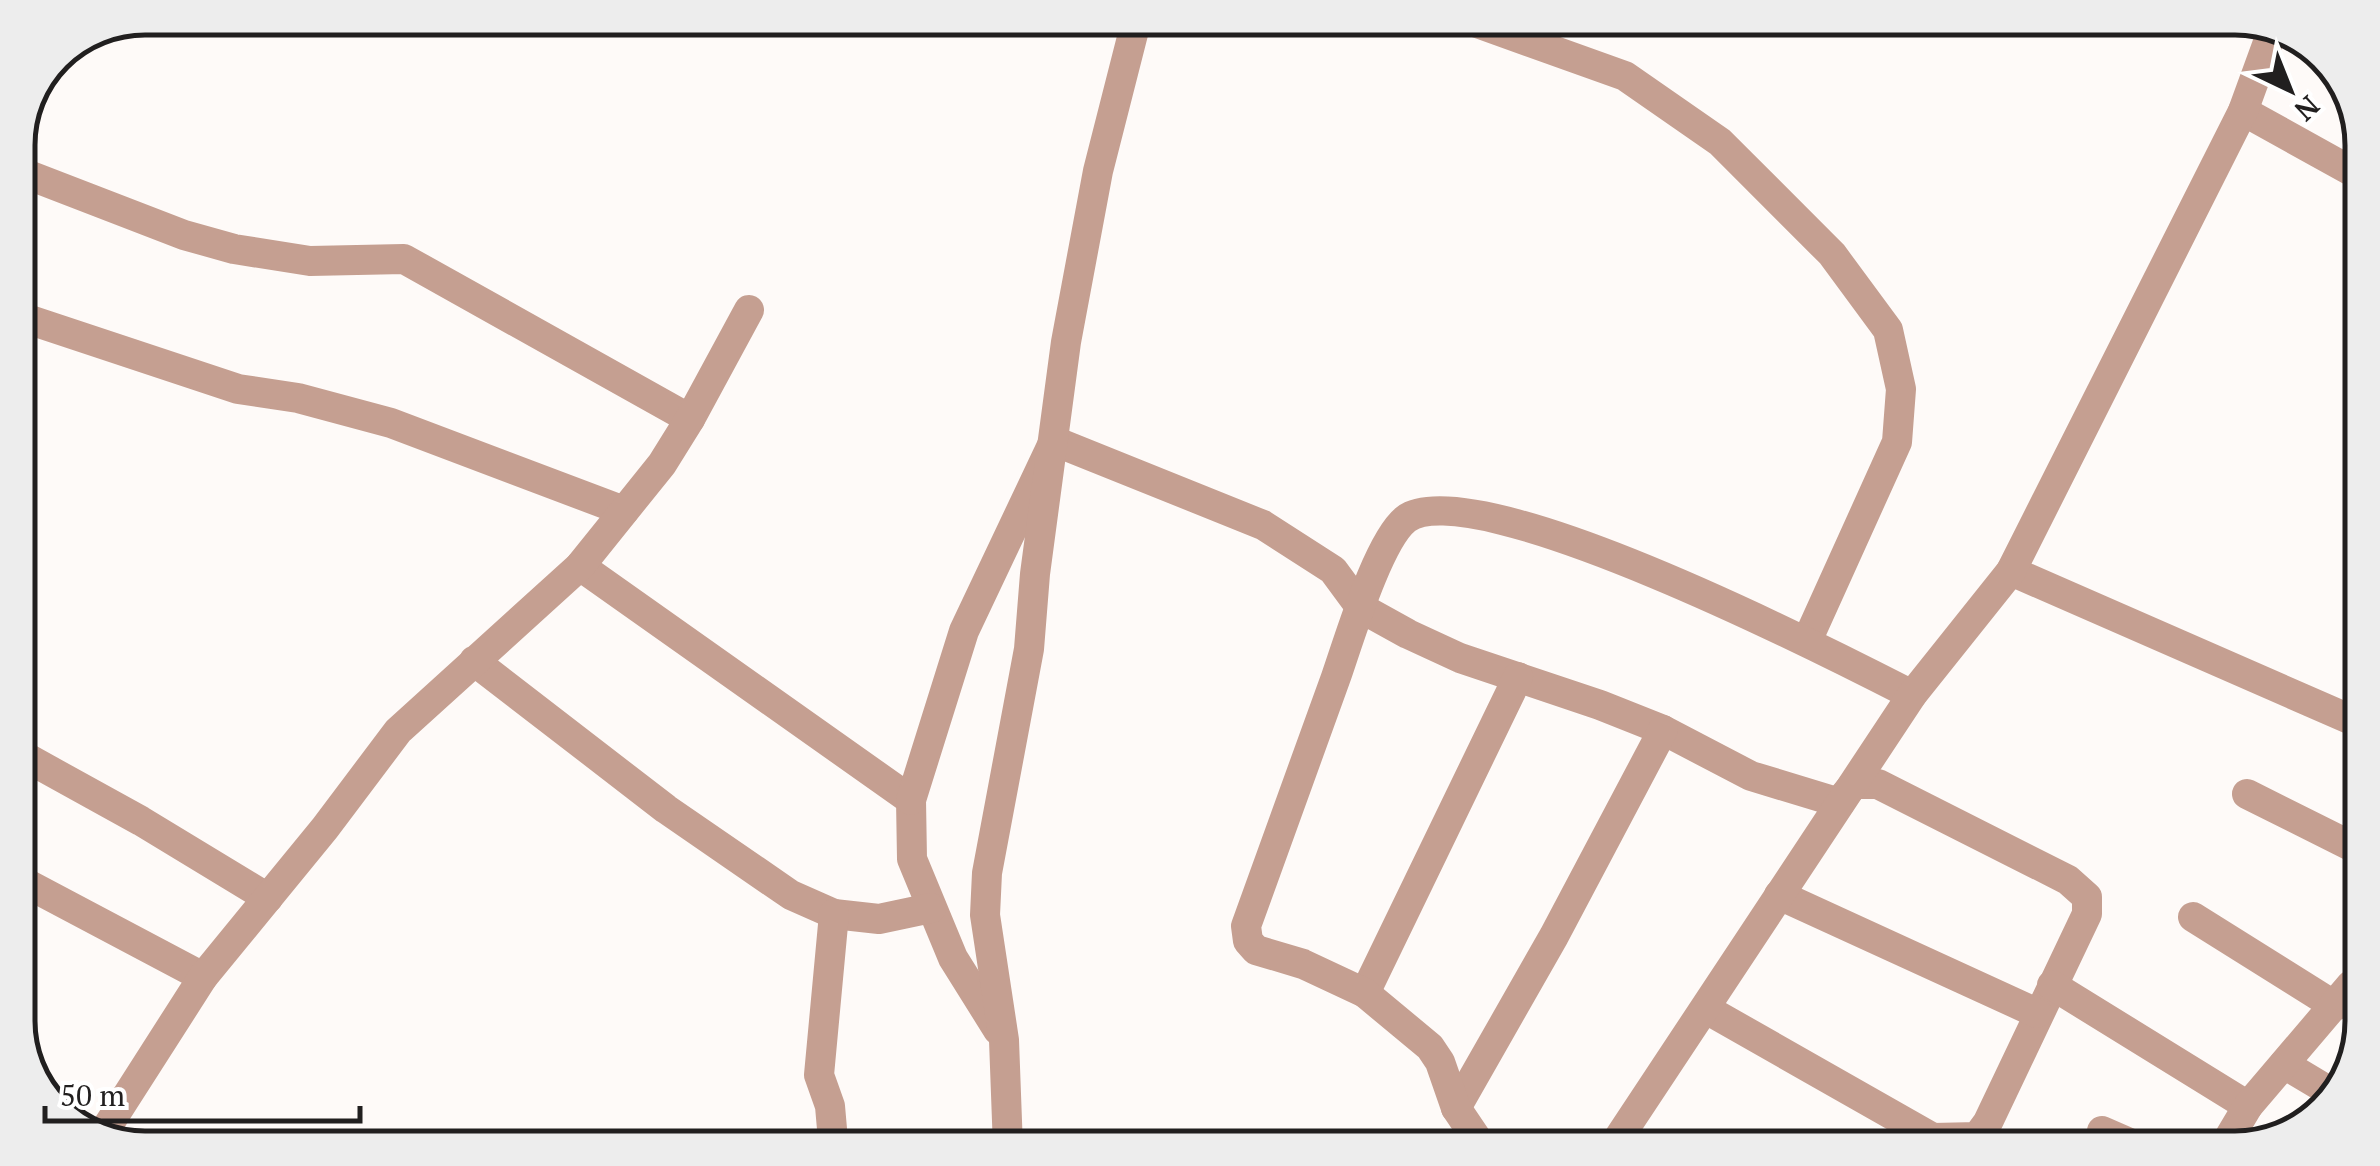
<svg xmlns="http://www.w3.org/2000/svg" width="2380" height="1166" font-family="'PT Serif',serif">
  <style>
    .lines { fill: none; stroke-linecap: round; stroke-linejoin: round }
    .minor { stroke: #c59f91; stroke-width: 30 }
    .rim { fill: none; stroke: #211f1f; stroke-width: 5 }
  </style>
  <rect width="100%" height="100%" fill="#fefaf8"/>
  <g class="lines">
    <g class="minor">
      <polyline points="1463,18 1625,76 1720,142 1832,254 1888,330 1901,389 1897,442 1807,641"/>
      <polyline points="2243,111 2362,177"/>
      <polyline points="18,171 184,235 234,249 310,261 404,259 690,419"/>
      <polyline points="18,316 238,389 298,398 391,423 624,511"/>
      <polyline points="580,566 911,800 912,859 953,958 998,1030"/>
      <polyline points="2011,571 2354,721"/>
      <polyline points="474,661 666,809 791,895 834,914 879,919 931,908"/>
      <polyline points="18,753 141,821 268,898"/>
      <polyline points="2247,794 2353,847"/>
      <polyline points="1844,796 1854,784 1878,784 2068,880 2087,897 2087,914 1988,1122 1977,1137 1933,1138 1917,1148"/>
      <polyline points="911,800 964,631 1054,441 1263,525 1333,570 1361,608 1408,634 1460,658 1600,705 1663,730 1751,776 1840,803"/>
      <polyline points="18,879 203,977"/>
      <polyline points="1779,895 2037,1013"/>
      <polyline points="2193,917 2335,1006"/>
      <polyline points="2052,985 2248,1106"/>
      <polyline points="1365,993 1518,677"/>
      <polyline points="1706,1009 1933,1138"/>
      <polyline points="2284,1064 2334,1094"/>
      <polyline points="1456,1108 1554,936 1663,730"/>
      <polyline points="2102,1131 2141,1148"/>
      <polyline points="100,1138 203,977 325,828 398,731 580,566 662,464 690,419 749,310"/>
      <polyline points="829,1148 832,1129 830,1106 819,1075 834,914"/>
      <polyline points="1008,1148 1004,1040 985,915 987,873 1029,649 1035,574 1066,342 1098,171 1137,18"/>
      <path d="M 1483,1148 L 1456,1108 L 1440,1062 L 1430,1047 L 1365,993 L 1303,964 L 1256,950 L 1248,941 L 1246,926 C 1276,843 1306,760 1336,677 C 1349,640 1378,541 1406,519 C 1472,469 1836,656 1912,695"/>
      <polyline points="1612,1148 1912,695 2011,571 2243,111 2274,26"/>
      <polyline points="2223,1148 2248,1106 2351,985"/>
    </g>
  </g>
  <path d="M0 0H2380V1166H0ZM145 35H2235A110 110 0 0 1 2345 145V1021A110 110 0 0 1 2235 1131H145A110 110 0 0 1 35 1021V145A110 110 0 0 1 145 35Z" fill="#ededed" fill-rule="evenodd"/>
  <path class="rim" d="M145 35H2235A110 110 0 0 1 2345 145V1021A110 110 0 0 1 2235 1131H145A110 110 0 0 1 35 1021V145A110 110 0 0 1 145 35Z"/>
  <g transform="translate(2290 90) rotate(137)" stroke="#ffffff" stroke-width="8" paint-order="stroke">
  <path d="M0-8L18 38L0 25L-18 38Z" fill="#211f1f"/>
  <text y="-15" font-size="28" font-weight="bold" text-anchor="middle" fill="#211f1f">N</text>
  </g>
  <path d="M45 1106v15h315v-15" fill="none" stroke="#211f1f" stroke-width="5"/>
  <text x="60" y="1106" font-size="30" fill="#211f1f" stroke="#ffffff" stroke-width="8" paint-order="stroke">50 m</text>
</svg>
